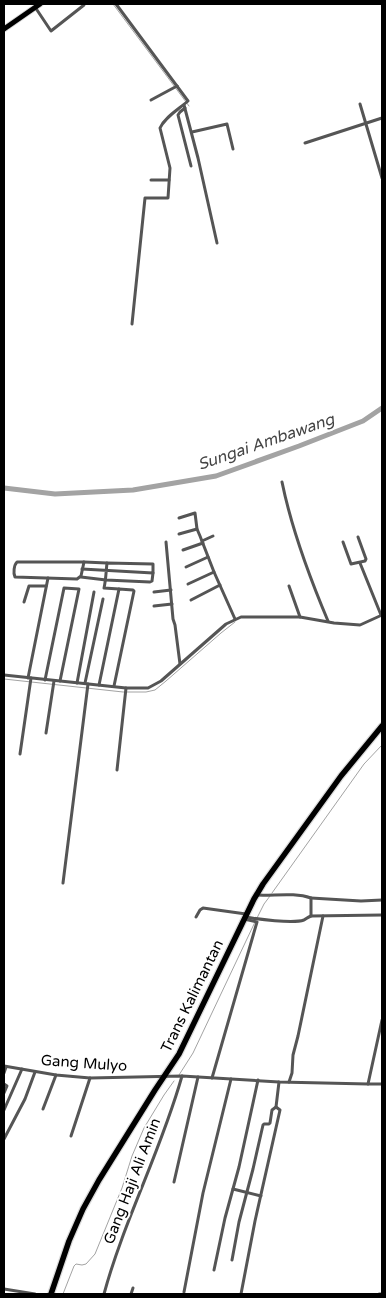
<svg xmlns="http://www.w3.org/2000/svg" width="386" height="1298" font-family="'Varela Round',sans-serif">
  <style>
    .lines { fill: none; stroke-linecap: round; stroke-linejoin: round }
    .stream { stroke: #a3a3a3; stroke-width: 1 }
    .river { stroke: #a3a3a3; stroke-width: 5 }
    .primary-casing { stroke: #dbdbdb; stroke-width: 7 }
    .highway-casing { stroke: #dbdbdb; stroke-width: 8 }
    .street { stroke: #555; stroke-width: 3 }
    .primary { stroke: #000; stroke-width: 5 }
    .highway { stroke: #000; stroke-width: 5.5 }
    .labels { text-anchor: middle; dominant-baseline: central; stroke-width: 4; stroke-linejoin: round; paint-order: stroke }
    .street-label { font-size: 15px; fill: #000; stroke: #fff }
    .water-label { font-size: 16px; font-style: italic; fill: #444; stroke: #fff }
  </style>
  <rect width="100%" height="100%" fill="#fff"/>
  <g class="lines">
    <g class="stream">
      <polyline points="113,4 189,106"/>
      <polyline points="4,679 123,692 146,692 155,690 166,681 221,633 235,622"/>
      <polyline points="272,893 364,764 382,745"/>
      <polyline points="257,918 264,904 270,896"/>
      <polyline points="179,1075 193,1053 255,922"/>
      <polyline points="63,1294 74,1266 76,1264 82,1265 86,1264 95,1254 122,1188 132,1156 144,1128 164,1095 174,1081"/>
    </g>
    <polyline class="river" points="4,488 55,494 133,490 216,476 299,446 363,421 382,408"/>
    <g class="primary-casing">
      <polyline id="primary" points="4,29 40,4"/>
    </g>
    <g class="highway-casing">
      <polyline id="highway" points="51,1294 69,1241 83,1209 99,1180 155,1090 179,1054 254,899 263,884 341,776 382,726"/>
    </g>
    <g class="street">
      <path d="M 116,4 L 188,101 C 179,109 165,117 160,128 L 170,168 L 168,198 L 145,198 L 132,324"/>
      <polyline points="35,7 51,31 84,5"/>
      <polyline points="151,100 177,86"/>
      <polyline points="360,104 382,178"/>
      <polyline points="184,105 198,158 217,243"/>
      <polyline points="185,108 180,112 178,115 191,166"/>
      <polyline points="192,132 227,124 233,149"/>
      <polyline points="305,143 382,118"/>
      <polyline points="151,180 169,180"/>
      <path d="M 282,482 C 292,531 309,576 328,621"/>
      <polyline points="179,518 195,513 197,529 200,536 214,572 235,619"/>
      <polyline points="179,534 197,529"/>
      <polyline points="202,541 213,536"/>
      <polyline points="166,542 173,619 175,625 180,664"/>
      <polyline points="343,542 351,564 365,561 366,559 358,537"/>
      <polyline points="183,550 203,543"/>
      <path d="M 17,562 L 84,562 L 81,576 L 77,579 L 15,577 C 13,573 14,565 17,562 Z"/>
      <polyline points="84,562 107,563"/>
      <polyline points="360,563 381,615"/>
      <polyline points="186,567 208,557"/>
      <path d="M 82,569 L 153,573 L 153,564 L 107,563 C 106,571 106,580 104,588 L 119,589"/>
      <polyline points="81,577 106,580 150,582 152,581 153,573"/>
      <polyline points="188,584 214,572"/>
      <polyline points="289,586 300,617"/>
      <polyline points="154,592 171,590"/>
      <polyline points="191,600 220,585"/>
      <polyline points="24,602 29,586 46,586"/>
      <polyline points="154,606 172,604"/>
      <polyline points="4,675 126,688 148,688 161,681 226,624 241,617 300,617 334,623 360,625 382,615"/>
      <polyline points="28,678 48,578"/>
      <polyline points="45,680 64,588 79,589 60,681"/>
      <polyline points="77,683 94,592"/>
      <polyline points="85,683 103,599"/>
      <polyline points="99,685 119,589 133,590 134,591 114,686"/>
      <polyline points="46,733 54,681"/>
      <polyline points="20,754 31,678"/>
      <polyline points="117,770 126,688"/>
      <polyline points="63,883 88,684"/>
      <path d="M 257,895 C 274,896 294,892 311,898 L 311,916"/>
      <polyline points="311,898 361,901 382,900"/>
      <polyline points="196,917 200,910 203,908 246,914"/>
      <path d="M 245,917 C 257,919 293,924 304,920 C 306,919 308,917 311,916 L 382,915"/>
      <polyline points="4,1066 56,1075 90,1078 182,1076 279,1082 368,1084 382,1084"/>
      <polyline points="4,1073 6,1067"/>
      <polyline points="212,1078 257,922 244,919"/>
      <polyline points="289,1082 292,1073 293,1055 298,1036 323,916"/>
      <polyline points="4,1084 7,1086 4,1093"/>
      <polyline points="368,1084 382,1020"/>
      <polyline points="43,1109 56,1075"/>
      <polyline points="4,1110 22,1069"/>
      <polyline points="71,1136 90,1078"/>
      <polyline points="4,1139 25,1099 35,1072"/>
      <polyline points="174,1182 198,1077"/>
      <polyline points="233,1189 261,1196"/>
      <polyline points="232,1260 239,1222 253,1169 263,1125 264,1124 269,1124 270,1123 272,1110 276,1107 279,1082"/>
      <polyline points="214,1270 225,1218 239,1167 258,1080"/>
      <polyline points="4,1289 35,1294"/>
      <polyline points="184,1292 203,1193 231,1079"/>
      <path d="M 104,1294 C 124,1220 161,1151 182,1076"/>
      <polyline points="131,1294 133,1288"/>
      <polyline points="241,1294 255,1221 280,1110 276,1107"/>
      <polyline points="379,1294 382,1294"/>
    </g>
    <use href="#primary" class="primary"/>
    <use href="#highway" class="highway"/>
  </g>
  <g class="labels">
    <g class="street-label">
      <text transform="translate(192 996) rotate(-64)">Trans Kalimantan</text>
      <text transform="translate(84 1063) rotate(4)">Gang Mulyo</text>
      <text transform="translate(132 1181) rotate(-69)">Gang Haji Ali Amin</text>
    </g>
    <g class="water-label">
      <text transform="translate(266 442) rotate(-19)">Sungai Ambawang</text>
    </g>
  </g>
  <rect width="386" height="1298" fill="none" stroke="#000000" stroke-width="10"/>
</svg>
